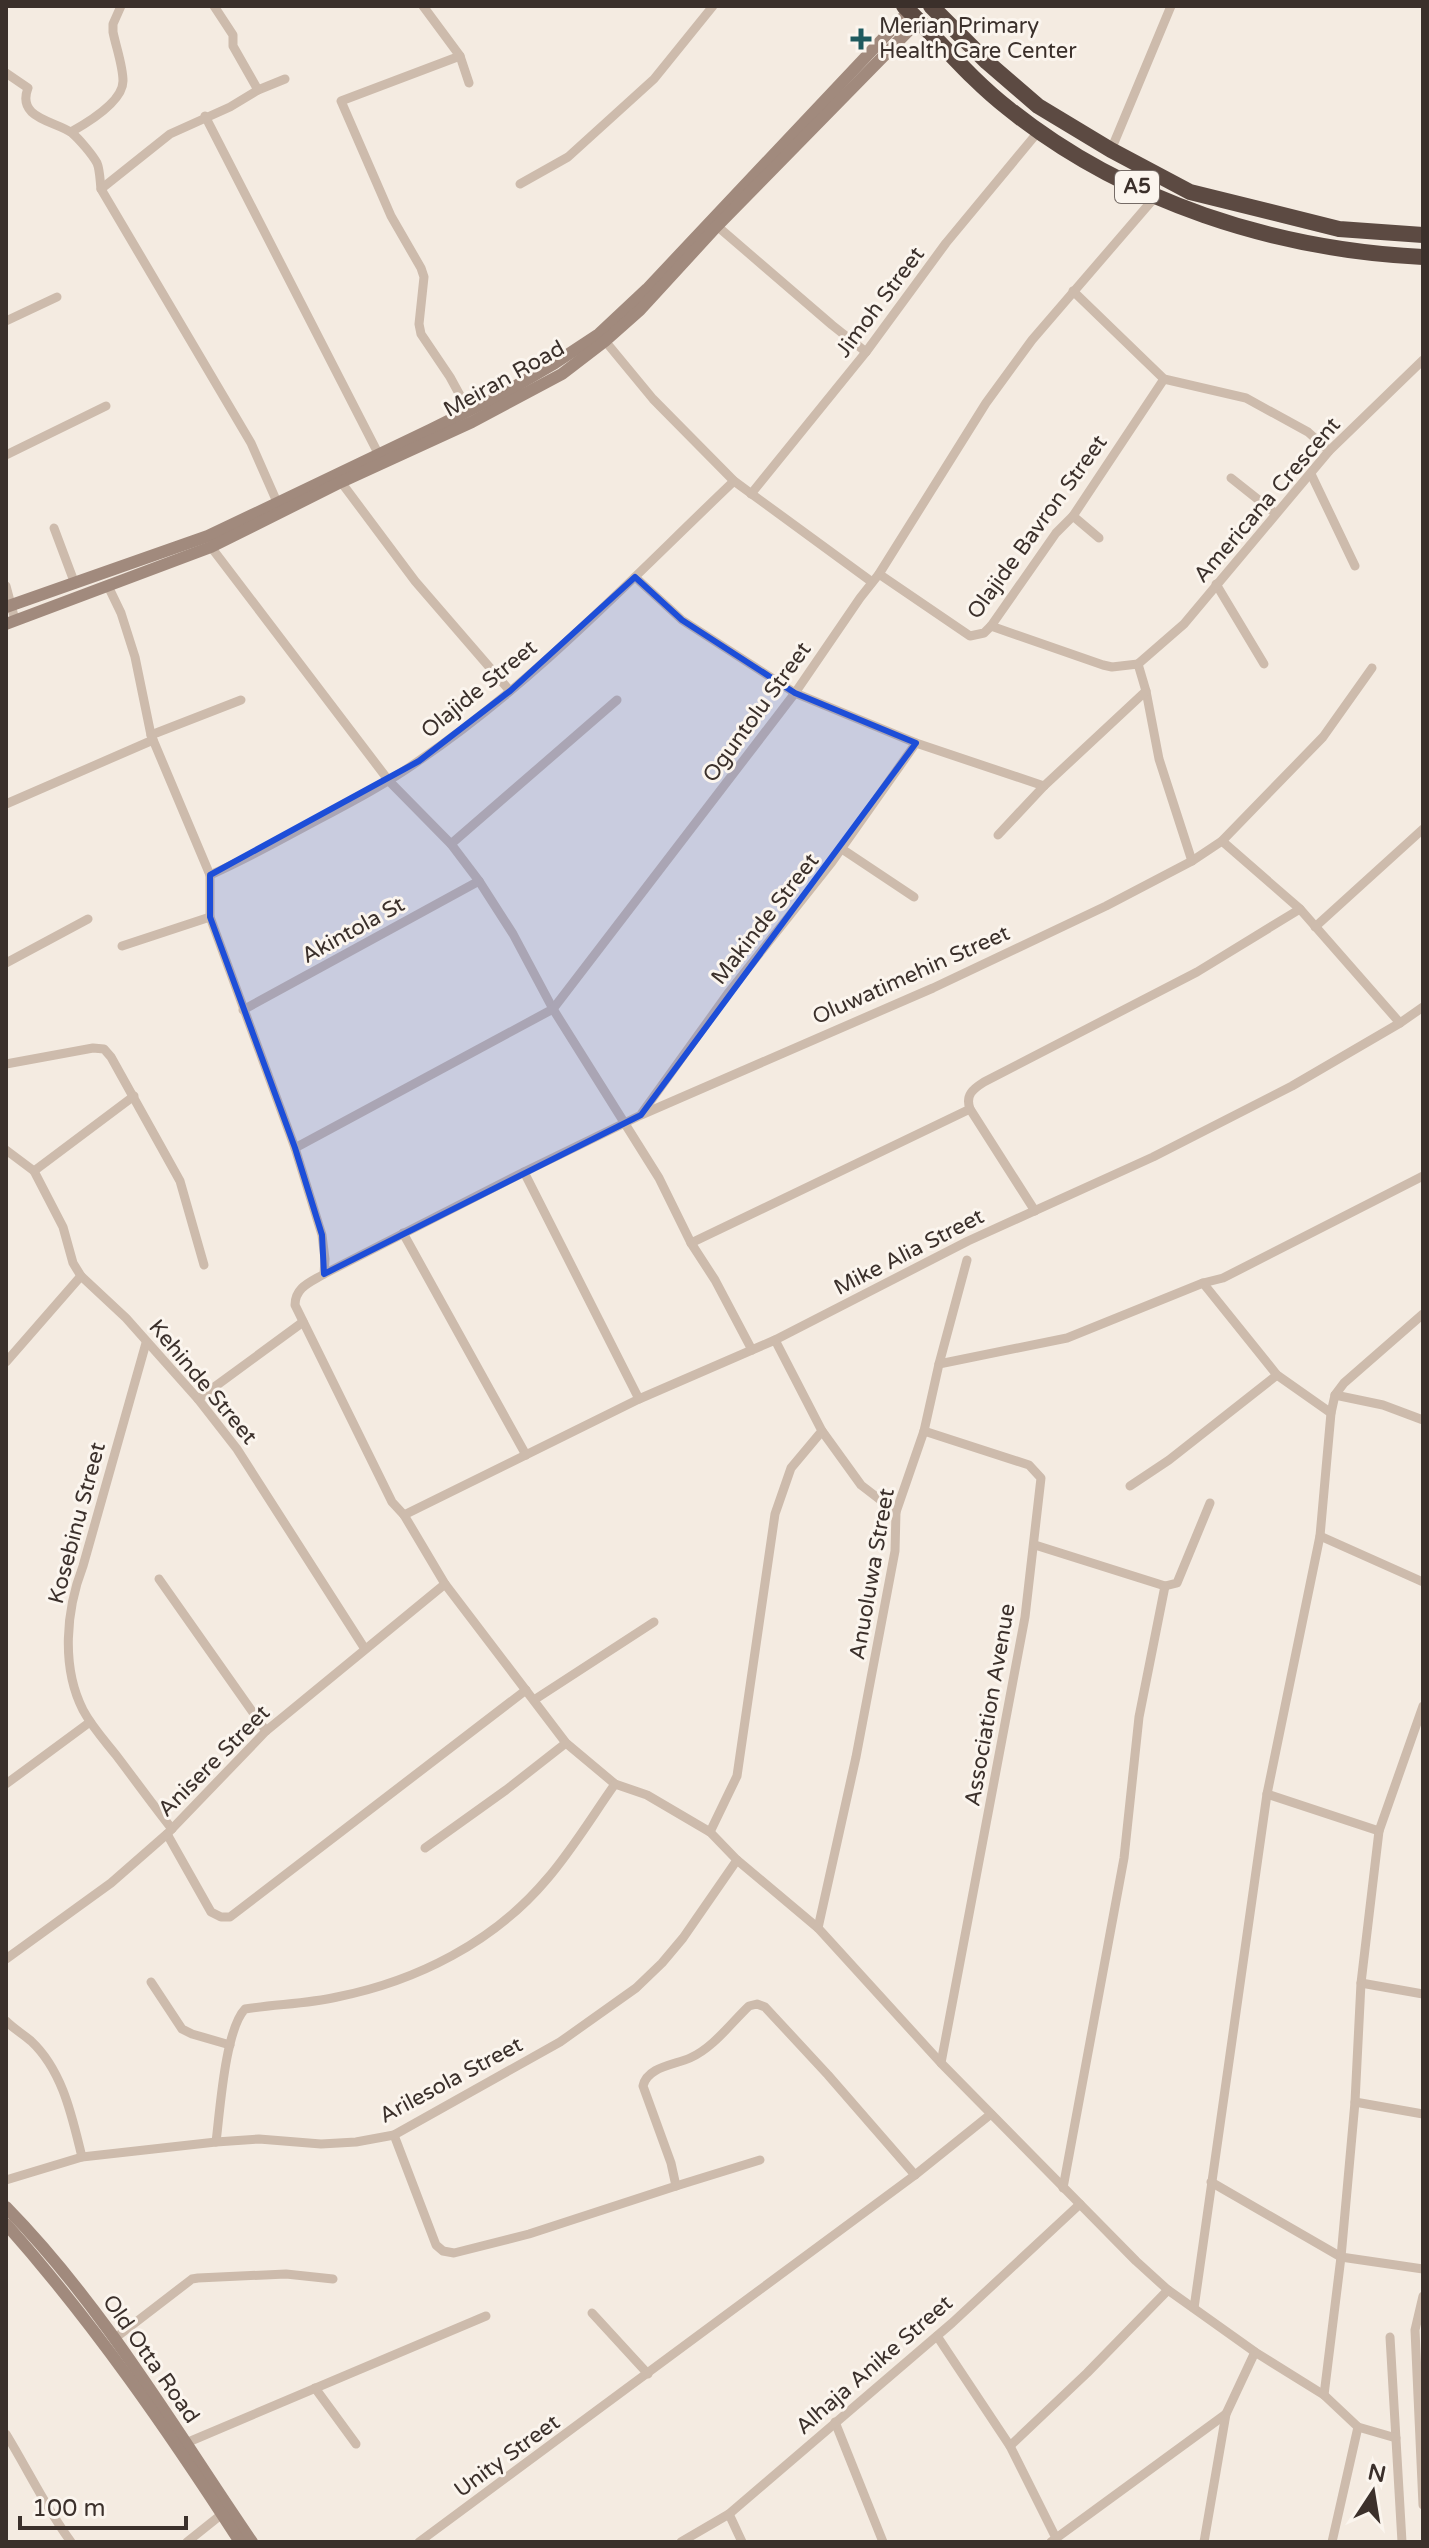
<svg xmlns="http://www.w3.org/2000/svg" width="1429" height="2548" font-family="'Varela Round',sans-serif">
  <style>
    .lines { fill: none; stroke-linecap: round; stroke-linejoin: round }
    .street { stroke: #cdbbac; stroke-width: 9 }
    .secondary { stroke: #a18a7d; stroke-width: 12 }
    .highway { stroke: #5c4a42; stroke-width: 16 }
    .marked { fill: #1d4ed8; fill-opacity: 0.2; stroke: #1d4ed8; stroke-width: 6; stroke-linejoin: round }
    .poi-dot { fill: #1f5a5e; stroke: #fbf5ee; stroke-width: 3 }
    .labels { text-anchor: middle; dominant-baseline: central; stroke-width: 6; stroke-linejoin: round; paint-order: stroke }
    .shield { fill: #fbf5ee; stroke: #756b66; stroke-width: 2 }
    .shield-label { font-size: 20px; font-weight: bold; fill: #3b302b }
    .poi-label { font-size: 22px; fill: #3b302b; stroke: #fbf5ee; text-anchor: start }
    .street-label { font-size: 22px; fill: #3b302b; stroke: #fbf5ee }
  </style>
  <rect width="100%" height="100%" fill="#f4ebe1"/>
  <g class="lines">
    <g class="street">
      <polyline points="214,6 233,35 233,46 258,90 285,79"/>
      <polyline points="423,6 460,56 469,83"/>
      <polyline points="460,56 341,101 391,216 421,268 424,277 419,324 421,334 450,377 468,410"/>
      <path d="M 6,73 L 28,88 C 16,119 56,121 72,133 C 79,139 92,154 97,163 C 100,170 100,181 101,189 L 251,443 L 277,502"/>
      <polyline points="205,116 379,455"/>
      <path d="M 71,132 C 87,123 123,102 123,81 C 123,66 116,47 113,32 L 113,24 L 121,6"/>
      <polyline points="1111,150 1171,6"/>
      <polyline points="520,184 568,157 654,79 713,6"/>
      <polyline points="101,189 170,134 230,107 258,90"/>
      <polyline points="717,226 832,325 866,352"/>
      <polyline points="1073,291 1164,379 1246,398 1308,432 1329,451"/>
      <polyline points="6,321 57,297"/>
      <polyline points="601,336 653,399 734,481 872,582"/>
      <polyline points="6,455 106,406"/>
      <polyline points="1311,474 1355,566"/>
      <polyline points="1231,478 1275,513"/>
      <polyline points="341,482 415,581 510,691"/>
      <polyline points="751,494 866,352 946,243 1038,132"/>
      <polyline points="1073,516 1099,538"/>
      <polyline points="54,528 75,584"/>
      <polyline points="211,547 389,781 451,844 479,881 513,934 553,1009 659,1178 691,1243 715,1280 752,1350"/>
      <polyline points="879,574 970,636 984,633 991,626 1056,533 1073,516 1164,379"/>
      <polyline points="635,577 682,620 795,693 916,743 1044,786"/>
      <polyline points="1216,584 1264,664"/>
      <polyline points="6,586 15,620"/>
      <path d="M 108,586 L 121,613 L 135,657 L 151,735 L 210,875 L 210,917 L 295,1148 L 322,1235 L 325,1259 L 324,1274 C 311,1282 295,1287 295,1305 L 392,1502 L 404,1515 L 445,1584 L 566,1743 L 615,1784 L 647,1795 L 710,1832 L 737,1860 L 818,1928 L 941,2063 L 1136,2261 L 1168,2290 L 1255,2352 L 1324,2395 L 1358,2427 L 1332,2542"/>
      <polyline points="991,626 1103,665 1112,667 1138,664 1146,691 1159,759 1192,861"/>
      <polyline points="1138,664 1184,624 1329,451 1423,360"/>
      <polyline points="151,735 241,700"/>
      <polyline points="6,804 153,740"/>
      <polyline points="998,835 1044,786 1146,691"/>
      <polyline points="1222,841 1300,909 1400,1023"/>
      <polyline points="451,844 617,700"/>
      <polyline points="842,849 914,897"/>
      <path d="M 210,875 C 249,858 285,837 323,817 C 355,800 387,783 417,762 C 534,683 632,578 734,481"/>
      <polyline points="1315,927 1423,829"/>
      <polyline points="122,946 210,917"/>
      <polyline points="6,963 88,919"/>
      <polyline points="243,1010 479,881"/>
      <polyline points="6,1064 93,1048 104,1049 111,1057 180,1181 204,1265"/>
      <polyline points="970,1109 1035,1211"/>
      <polyline points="642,1113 729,992 832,862 916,743"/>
      <polyline points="295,1148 553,1009 795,693 860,598 879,574 986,403 1032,340 1156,196"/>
      <polyline points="6,1150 34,1171 63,1227 73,1263 81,1276 126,1318 198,1399 237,1449 365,1649"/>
      <polyline points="34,1171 134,1096"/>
      <polyline points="524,1172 639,1399"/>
      <polyline points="403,1233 526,1455"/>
      <path d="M 691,1243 L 970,1109 C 965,1095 973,1089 984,1082 L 1197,972 L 1300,909"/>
      <polyline points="324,1274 524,1172 641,1115 933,988 1106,906 1192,861 1222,841 1323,737 1372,668"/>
      <polyline points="1203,1283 1277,1375 1331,1413"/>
      <path d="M 146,1343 L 83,1566 C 66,1610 61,1667 83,1710 C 92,1727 105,1741 116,1755 C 135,1780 153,1805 172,1829"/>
      <polyline points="6,1362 81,1276"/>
      <polyline points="939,1364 967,1260"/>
      <polyline points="1335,1395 1383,1405 1423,1420"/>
      <polyline points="198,1399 303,1322"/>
      <polyline points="822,1431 861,1485 896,1512"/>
      <polyline points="924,1431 1029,1465 1041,1478 1025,1617 941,2063"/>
      <polyline points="1130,1486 1169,1460 1277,1375"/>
      <polyline points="404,1515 639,1399 775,1340 968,1241 1153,1157 1292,1086 1400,1023 1423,1007"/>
      <polyline points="1320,1536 1423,1582"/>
      <polyline points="1035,1545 1165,1586 1177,1583 1210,1503"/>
      <polyline points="159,1579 266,1731"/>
      <polyline points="534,1700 654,1622"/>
      <polyline points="6,1784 90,1722"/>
      <polyline points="1267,1794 1379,1831"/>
      <polyline points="710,1832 737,1776 775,1514 791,1468 822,1431 775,1340"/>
      <polyline points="167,1834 211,1912 221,1917 230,1917 526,1690"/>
      <polyline points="425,1848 506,1790 566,1743"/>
      <polyline points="818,1928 856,1757 895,1551 896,1512 924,1431 939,1364 1067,1338 1203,1283 1223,1278 1423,1176"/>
      <polyline points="6,1959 111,1883 167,1834 266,1731 445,1584"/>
      <polyline points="151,1982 182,2029 192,2034 230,2045"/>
      <polyline points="1361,1983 1423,1994"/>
      <path d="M 6,2021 C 14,2029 23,2034 31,2041 C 63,2071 72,2117 82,2157"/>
      <polyline points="1355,2102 1423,2114"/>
      <path d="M 394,2135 L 436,2245 L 443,2251 L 454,2253 L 529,2234 L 676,2186 L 671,2163 L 643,2086 C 647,2067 674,2065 690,2058 C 713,2048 731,2023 749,2006 L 757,2004 L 765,2007 L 828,2075 L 915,2175"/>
      <path d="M 216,2142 C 220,2111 225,2030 245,2009 C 275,2004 307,2004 337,1997 C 417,1981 494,1942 547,1879 C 572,1850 593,1815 615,1784"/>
      <polyline points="6,2180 82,2157 216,2142 259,2139 321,2144 356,2142 394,2135 560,2042 636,1988 662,1963 683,1938 737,1860"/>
      <polyline points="1211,2182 1341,2257 1423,2269"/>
      <polyline points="676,2186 760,2160"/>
      <polyline points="1063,2188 1124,1858 1139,1717 1165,1586"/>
      <polyline points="1423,2296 1415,2330 1423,2505"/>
      <polyline points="1194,2308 1267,1794 1320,1536 1331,1413 1335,1395 1344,1383 1423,1314"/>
      <polyline points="592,2313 648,2374"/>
      <polyline points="937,2336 1010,2446 1056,2538"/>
      <polyline points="1390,2337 1402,2542"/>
      <polyline points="114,2339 192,2279 198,2278 286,2274 333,2279"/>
      <polyline points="315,2388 356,2444"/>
      <polyline points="1324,2395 1341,2257 1355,2102 1361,1983 1379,1831 1423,1706"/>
      <polyline points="835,2422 883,2542"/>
      <polyline points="1358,2427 1396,2438"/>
      <path d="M 6,2434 C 28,2470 46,2508 71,2542"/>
      <polyline points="186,2443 486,2316"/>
      <polyline points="1010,2446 1087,2373 1168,2290"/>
      <polyline points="729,2514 742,2542"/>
      <polyline points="187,2542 222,2514"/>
      <polyline points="419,2542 915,2175 991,2114"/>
      <polyline points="681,2542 729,2514 952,2323 1080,2204"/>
      <polyline points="1051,2542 1226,2414"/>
      <polyline points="1204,2542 1226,2414 1255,2352"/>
    </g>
    <g class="secondary">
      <polyline points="6,607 208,536 430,430 502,394 555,363 599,334 647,289 909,11"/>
      <polyline points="6,624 211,547 341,482 472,422 562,374 605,341 640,310 717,226 919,20"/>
      <path d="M 6,2207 C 103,2306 174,2428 252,2542"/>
      <path d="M 6,2224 C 93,2322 169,2432 240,2542"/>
    </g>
    <g class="highway">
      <path d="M 904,6 C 939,40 970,79 1009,109 C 1125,202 1276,250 1423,257"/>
      <polyline points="931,6 987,62 1038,106 1111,150 1190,192 1339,229 1423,235"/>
    </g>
  </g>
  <path class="marked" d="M 635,577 L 682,620 L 795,693 L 916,743 L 641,1115 L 324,1274 L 322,1235 L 295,1148 L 210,917 L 210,875 L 419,761 L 510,691 Z"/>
  <path class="poi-dot" d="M857 27h8v8h8v8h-8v8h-8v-8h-8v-8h8z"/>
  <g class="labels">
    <rect class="shield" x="1115" y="171" width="44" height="32" rx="6"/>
    <g class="shield-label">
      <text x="1137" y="187">A5</text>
    </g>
    <g class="poi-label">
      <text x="879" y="26">Merian Primary<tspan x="879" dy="25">Health Care Center</tspan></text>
    </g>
    <g class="street-label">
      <text transform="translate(880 302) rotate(-53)">Jimoh Street</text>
      <text transform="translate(504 379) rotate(-29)">Meiran Road</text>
      <text transform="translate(1267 500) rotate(-49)">Americana Crescent</text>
      <text transform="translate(1037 527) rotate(-54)">Olajide Bavron Street</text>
      <text transform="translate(479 689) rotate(-39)">Olajide Street</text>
      <text transform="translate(757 712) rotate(-54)">Oguntolu Street</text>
      <text transform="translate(765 919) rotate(-52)">Makinde Street</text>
      <text transform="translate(353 930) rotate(-29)">Akintola St</text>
      <text transform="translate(911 975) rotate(-24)">Oluwatimehin Street</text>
      <text transform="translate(909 1252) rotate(-27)">Mike Alia Street</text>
      <text transform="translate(203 1382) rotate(50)">Kehinde Street</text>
      <text transform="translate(77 1523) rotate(-75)">Kosebinu Street</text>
      <text transform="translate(872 1574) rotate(-80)">Anuoluwa Street</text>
      <text transform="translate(990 1705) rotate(-80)">Association Avenue</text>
      <text transform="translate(214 1761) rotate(-45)">Anisere Street</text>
      <text transform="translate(451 2080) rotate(-28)">Arilesola Street</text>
      <text transform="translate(151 2359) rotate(55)">Old Otta Road</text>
      <text transform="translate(874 2365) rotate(-41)">Alhaja Anike Street</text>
      <text transform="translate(507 2456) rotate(-36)">Unity Street</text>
    </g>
  </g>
  <rect width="1429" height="2548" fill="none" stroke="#3b302b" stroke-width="16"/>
  <g transform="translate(1373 2492) rotate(12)" stroke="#fbf5ee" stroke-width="6" paint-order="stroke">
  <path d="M0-6L14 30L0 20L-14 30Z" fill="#3b302b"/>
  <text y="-12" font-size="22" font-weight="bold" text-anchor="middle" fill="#3b302b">N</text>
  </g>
  <path d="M20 2516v12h166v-12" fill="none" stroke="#3b302b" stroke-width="4"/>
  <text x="32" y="2516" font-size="24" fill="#3b302b" stroke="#fbf5ee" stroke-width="6" paint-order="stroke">100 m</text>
</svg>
